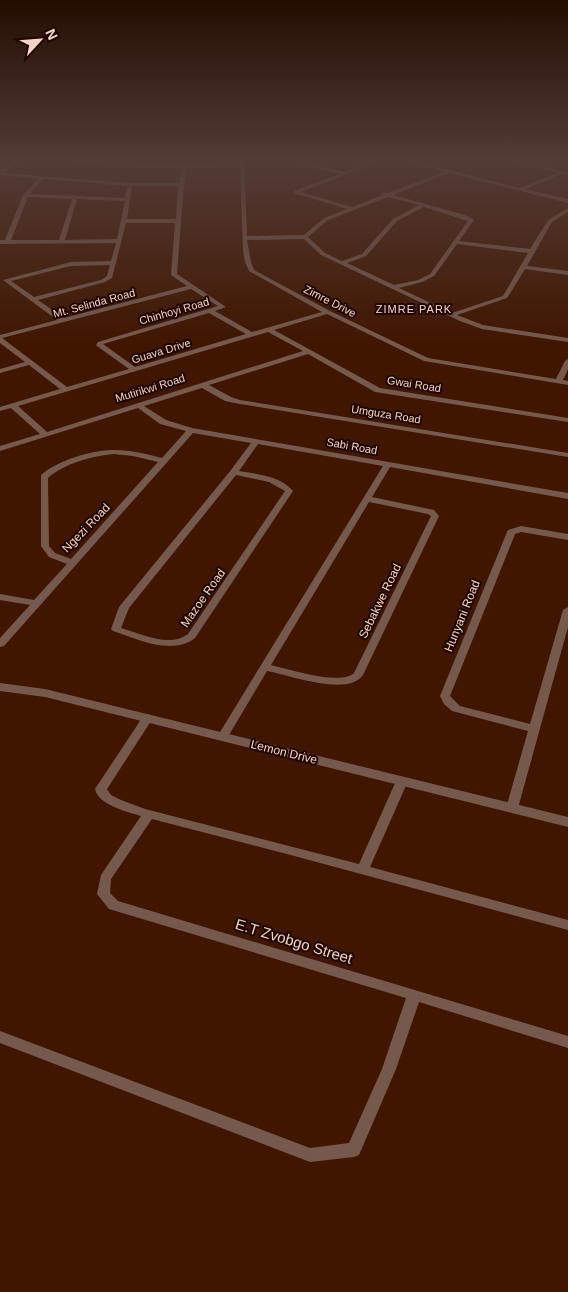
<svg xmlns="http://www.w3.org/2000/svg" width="568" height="1292" font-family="Helvetica,sans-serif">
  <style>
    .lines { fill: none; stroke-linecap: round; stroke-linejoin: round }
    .minor { fill: #75594d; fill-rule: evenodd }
    .tertiary { fill: #75594d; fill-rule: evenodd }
    .labels { text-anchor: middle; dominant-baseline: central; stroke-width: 4; stroke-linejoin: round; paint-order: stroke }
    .far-street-label { font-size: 11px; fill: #f7d3c3; stroke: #1d0600 }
    .far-neighbourhood-label { font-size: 11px; letter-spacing: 1px; fill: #f7d3c3; stroke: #1d0600 }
    .street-label { font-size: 12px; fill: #f7d3c3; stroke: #1d0600 }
    .near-street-label { font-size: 15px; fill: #f7d3c3; stroke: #1d0600 }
  </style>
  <rect width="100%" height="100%" fill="#401600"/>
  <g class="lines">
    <g class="minor">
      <path d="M 16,160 L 22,160 L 4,173 L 130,183 L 179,183 L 182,168 L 145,168 L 52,160 L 75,160 L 145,166 L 240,165 L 240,160 L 244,160 L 247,236 L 304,235 L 324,218 L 347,209 L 294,193 L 294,191 L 340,174 L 301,165 L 303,163 L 345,172 L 376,160 L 383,160 L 301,192 L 352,207 L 383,195 L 382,193 L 387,193 L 444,172 L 401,160 L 410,160 L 520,188 L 557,173 L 505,160 L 514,160 L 568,173 L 568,175 L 562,174 L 526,189 L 568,199 L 568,203 L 449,173 L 393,195 L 465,215 L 473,219 L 474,220 L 459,241 L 530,249 L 548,220 L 568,208 L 568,212 L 552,222 L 527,266 L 568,271 L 568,275 L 525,269 L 507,298 L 457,315 L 483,325 L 568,338 L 568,342 L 482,329 L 460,321 L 321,255 L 304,239 L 247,240 L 251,262 L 254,270 L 330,311 L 428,358 L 556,379 L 565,361 L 568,359 L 568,369 L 563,380 L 568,381 L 568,385 L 424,361 L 327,314 L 274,330 L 380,388 L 568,418 L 568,422 L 375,392 L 308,354 L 209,385 L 231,397 L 240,400 L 568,453 L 568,457 L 240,404 L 225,401 L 202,388 L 144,406 L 166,420 L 192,428 L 568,493 L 568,499 L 390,467 L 372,497 L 434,510 L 439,516 L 363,675 C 348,697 289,675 267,671 L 226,740 L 218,740 L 217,737 L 383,466 L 258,444 L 239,471 C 257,474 281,476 293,491 L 195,638 C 172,656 137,639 113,631 L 111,629 L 119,607 L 231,470 L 251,443 L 193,433 L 4,646 L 0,647 L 0,638 L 30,605 L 0,600 L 0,594 L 34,600 L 67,564 L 49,557 L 41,546 L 41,475 C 59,460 91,450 115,450 C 131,450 146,454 162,458 L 186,431 L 160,424 L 138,408 L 0,451 L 0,446 L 40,434 L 11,408 L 0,411 L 0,407 L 60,389 L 29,365 L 0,373 L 0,369 L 25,362 L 0,343 L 0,335 L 57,320 L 3,280 L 71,262 L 111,261 L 116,243 L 0,244 L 0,240 L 5,240 L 23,195 L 38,179 L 0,175 L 0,171 ZM 240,167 L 243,250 L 245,262 L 249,271 L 322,312 L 252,332 L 215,311 L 226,307 L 177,274 L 184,184 L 187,168 ZM 43,179 L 127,186 L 125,198 L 30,194 ZM 132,186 L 178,186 L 176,219 L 127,219 ZM 28,197 L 72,199 L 59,240 L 11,240 ZM 388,197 L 419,205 L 393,219 L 362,254 L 342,261 L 325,253 L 308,237 L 328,220 ZM 77,199 L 125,201 L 117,239 L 65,240 ZM 424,207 L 468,221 L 430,274 L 418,280 L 394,285 L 347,263 L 366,256 L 397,221 ZM 126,223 L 175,223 L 171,275 L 187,286 L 64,318 L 38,300 L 105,282 L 112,278 ZM 457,244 L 528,253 L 503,296 L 452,313 L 399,288 L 422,282 L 434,276 ZM 110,265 L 107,276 L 101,280 L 34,297 L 11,281 L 71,266 ZM 191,289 L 218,306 L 98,342 L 96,345 L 97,346 L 129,369 L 67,387 L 2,338 ZM 209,313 L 246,334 L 135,367 L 103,344 ZM 268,332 L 303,351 L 47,432 L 18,406 ZM 114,454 L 133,456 L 158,462 L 71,559 L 55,553 L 49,546 L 48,478 C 65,463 92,456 114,454 ZM 236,475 L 269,482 L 285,491 L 188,634 C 170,648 141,634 121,628 L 129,608 ZM 369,502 L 428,514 L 431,516 L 354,673 C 341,686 288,669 271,665 Z"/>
      <polygon points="521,526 568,534 568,540 521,532 515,534 450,696 460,706 530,724 563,610 568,607 568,627 518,808 516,811 508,811 506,808 528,731 452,711 444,704 440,696 507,532 508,530"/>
      <path d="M 148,714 L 153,718 L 107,789 L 111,795 L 121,800 L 145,809 L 359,864 L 396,781 L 398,778 L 406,778 L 408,781 L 370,867 L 568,920 L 568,930 L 287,854 L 152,819 L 111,879 L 110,893 L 118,901 L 568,1036 L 568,1048 L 419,1002 L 396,1069 L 359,1155 L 354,1157 L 310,1162 L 0,1043 L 0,1031 L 310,1148 L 349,1143 L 382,1069 L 406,998 L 109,909 L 97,894 L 101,875 L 141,816 C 128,812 98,805 95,789 L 144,715 Z"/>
    </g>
    <polygon class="tertiary" points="0,683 45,689 568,817 568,827 45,697 0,691"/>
  </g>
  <linearGradient id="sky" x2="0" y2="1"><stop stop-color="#230c00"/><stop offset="0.47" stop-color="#533c37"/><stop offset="1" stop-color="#533c37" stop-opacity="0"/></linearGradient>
  <rect width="568" height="341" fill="url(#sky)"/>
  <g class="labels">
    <g class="far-street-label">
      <text transform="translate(330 301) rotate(27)">Zimre Drive</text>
      <text transform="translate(94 303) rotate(-15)">Mt. Selinda Road</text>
      <text transform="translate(174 311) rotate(-16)">Chinhoyi Road</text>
      <text transform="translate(161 351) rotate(-17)">Guava Drive</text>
      <text transform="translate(414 384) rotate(9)">Gwai Road</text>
      <text transform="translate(150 388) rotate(-17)">Mutirikwi Road</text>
      <text transform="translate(386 414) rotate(9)">Umguza Road</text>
      <text transform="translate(352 446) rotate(10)">Sabi Road</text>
    </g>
    <g class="far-neighbourhood-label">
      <text x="414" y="309">ZIMRE PARK</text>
    </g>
    <g class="street-label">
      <text transform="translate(86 528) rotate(-46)">Ngezi Road</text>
      <text transform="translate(203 598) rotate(-55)">Mazoe Road</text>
      <text transform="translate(380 601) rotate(-64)">Sebakwe Road</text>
      <text transform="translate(462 616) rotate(-68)">Hunyani Road</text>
      <text transform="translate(284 752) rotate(14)">Lemon Drive</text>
    </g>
    <g class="near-street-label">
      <text transform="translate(294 941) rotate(17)">E.T Zvobgo Street</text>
    </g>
  </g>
  <g transform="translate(40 40) rotate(64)" stroke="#1d0600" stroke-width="4" paint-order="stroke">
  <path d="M0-4L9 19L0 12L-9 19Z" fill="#f7d3c3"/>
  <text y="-8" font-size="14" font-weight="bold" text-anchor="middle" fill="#f7d3c3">N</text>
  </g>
</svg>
